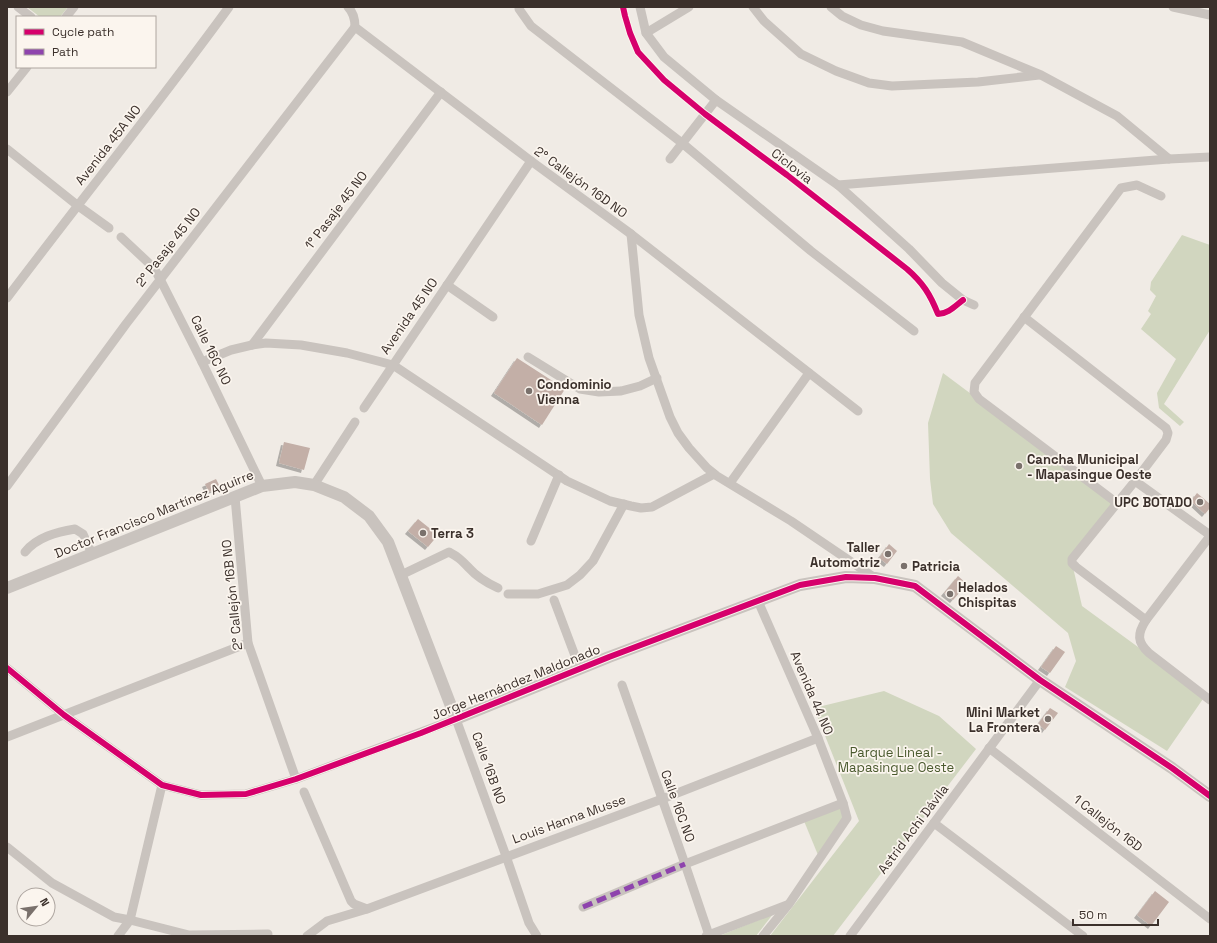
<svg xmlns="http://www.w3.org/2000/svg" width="1217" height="943" font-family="'Space Grotesk',sans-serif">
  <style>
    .green { fill: #d1d6bf }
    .building { fill: #c3afa7; filter: url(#shadow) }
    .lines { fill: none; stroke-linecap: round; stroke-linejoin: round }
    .minor { stroke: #c9c3be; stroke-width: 9 }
    .tertiary { stroke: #c9c3be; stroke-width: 12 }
    .quiet { stroke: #8e44ad; stroke-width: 5; stroke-dasharray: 10 5; stroke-linecap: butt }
    .cycleway-casing { stroke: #fbf5ee; stroke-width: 8 }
    .cycleway { stroke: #d6006c; stroke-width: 6 }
    .poi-dot { fill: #7a716c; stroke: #fbf5ee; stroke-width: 1.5 }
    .labels { text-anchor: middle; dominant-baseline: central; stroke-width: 3.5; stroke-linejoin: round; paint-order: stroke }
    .street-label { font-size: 13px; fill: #3b302b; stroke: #fbf5ee }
    .poi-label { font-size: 13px; font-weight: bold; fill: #3b302b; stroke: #fbf5ee; text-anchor: start }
    .park-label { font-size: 13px; fill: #4a5a2e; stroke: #fbf5ee }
  </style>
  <defs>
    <filter id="shadow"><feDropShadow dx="-3" dy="3" stdDeviation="0" flood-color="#0004"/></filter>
  </defs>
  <rect width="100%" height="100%" fill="#f0ebe5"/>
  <g class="green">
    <polygon points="27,7 68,7 60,17 40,17"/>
    <polygon points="1182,235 1210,245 1210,330 1164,404 1184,422 1180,426 1159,408 1157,393 1176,359 1141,329 1151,314 1148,311 1156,296 1150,290 1151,282"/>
    <polygon points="943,373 1117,503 1072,563 1082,606 1205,696 1167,751 1065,687 1076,661 1068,633 951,533 933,504 930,479 928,423"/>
    <polygon points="884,691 939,716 976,749 833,936 770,936 859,821 814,708"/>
    <polygon points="840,808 844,817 818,855 804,821"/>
    <polygon points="773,914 756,936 719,936"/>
  </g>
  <g class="building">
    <polygon points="517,358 565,389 542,425 494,393"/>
    <polygon points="284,442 310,448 304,470 279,463"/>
    <polygon points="216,479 220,487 209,492 205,484"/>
    <polygon points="1197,493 1210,504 1210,508 1205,514 1191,501"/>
    <polygon points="418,519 438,535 428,547 408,531"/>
    <polygon points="889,544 897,551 887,564 879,558"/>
    <polygon points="958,576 967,584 953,600 944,593"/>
    <polygon points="1056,646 1065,652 1050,673 1041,667"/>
    <polygon points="1050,708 1058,713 1045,730 1038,724"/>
    <polygon points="1155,891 1169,902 1151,926 1137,915"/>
  </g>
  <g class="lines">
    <g class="minor">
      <polyline points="18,7 31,17"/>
      <path d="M 348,7 C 353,12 355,20 355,27 L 531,161 L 631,234 L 858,411"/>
      <polyline points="519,7 519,9 531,26 682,143 811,251 914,331"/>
      <polyline points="640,7 646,33 664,57 716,100 838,185 909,249 942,283 963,300 974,305"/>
      <polyline points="753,7 764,21 801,54 836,71 869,83 892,86 978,82 1039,75"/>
      <polyline points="831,7 842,16 861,25 883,31 962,42 1041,75 1117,116 1169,159"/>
      <polyline points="1173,7 1210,15"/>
      <polyline points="66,17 74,7"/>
      <polyline points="646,33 689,7"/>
      <polyline points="7,92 27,67"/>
      <polyline points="7,149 77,205 109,228"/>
      <polyline points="670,159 716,100"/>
      <polyline points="838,185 1169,159 1210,157"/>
      <polyline points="631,234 639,315 649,358 670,417 678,433 689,448 707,468 717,476 791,521 875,578"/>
      <polyline points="121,237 154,268 160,279 202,362 262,486"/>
      <polyline points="447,285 493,317"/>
      <path d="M 7,298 C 80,201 157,106 229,7"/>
      <polyline points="1024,317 1166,428 1168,433 1166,440 1135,481"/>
      <polyline points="252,345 441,92"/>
      <polyline points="528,357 580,389 599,392 621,391 640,386 657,378"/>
      <polyline points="202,362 231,350 252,345 266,343 301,345 347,353 393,365 567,481 610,501 631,506 641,508 652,507 714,474"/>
      <polyline points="364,408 531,161"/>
      <polyline points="730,483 809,373"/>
      <polyline points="314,485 355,422"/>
      <polyline points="7,486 126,324 355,27"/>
      <polyline points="235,497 248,643 296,779"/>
      <polyline points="1117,503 979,399 974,392 975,383 1121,188 1137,185 1161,196"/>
      <path d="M 1210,536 L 1146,620 C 1137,634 1137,642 1149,653 L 1210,700"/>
      <polyline points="531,541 559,475"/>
      <path d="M 25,552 C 37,537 57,532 75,529 L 83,534 L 92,554"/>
      <path d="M 401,575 L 449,552 C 460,558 461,560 469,568 C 477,577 487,583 498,588"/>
      <polyline points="508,594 538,594 567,585 580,575 593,561 624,504"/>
      <polyline points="554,600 580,669"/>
      <polyline points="758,601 818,738 843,803 847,818 789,904 763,936"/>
      <polyline points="1146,620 1076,567 1072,563 1072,559 1135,481 1210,535"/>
      <polyline points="7,668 64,715 162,785 201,795 246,794 296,779 456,719 506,856 529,923 537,936"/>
      <polyline points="622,685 685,864 709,935"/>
      <polyline points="7,737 248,643"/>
      <polyline points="989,748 1210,919"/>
      <polyline points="304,792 351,901 354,904 367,909"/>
      <polyline points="934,823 1083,936"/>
      <polyline points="7,847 52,883 114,917 130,920 189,935 268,934"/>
      <polyline points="583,907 685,864 843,803"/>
      <polyline points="118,936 130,920 162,785"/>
      <polyline points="307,936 327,921 367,909 662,799 818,738"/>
      <polyline points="706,936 787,905"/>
      <polyline points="850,936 1040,680"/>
    </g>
    <polyline class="tertiary" points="7,588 262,486 295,482 314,485 344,497 369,516 388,542 456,719 609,657 800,585 846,577 875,578 915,586 1040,680 1172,768 1210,796"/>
    <polyline class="quiet" points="583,907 685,864"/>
    <g class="cycleway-casing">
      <g id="cycleway">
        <path d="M 623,7 L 625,16 L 630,33 L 638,52 L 664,80 L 705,114 L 787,175 L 907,269 C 923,283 930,294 938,314 C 948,314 955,306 963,300"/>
        <polyline points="7,668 64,715 162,785 201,795 246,794 296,779 421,733 609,657 800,585 846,577 875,578 915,586 1040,680 1172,768 1210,796"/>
      </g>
    </g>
    <use href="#cycleway" class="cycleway"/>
  </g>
  <g class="poi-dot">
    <circle cx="529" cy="391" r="4"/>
    <circle cx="1019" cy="466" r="4"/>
    <circle cx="1200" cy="502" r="4"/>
    <circle cx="423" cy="533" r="4"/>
    <circle cx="888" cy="554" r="4"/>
    <circle cx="904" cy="566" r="4"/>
    <circle cx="950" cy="594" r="4"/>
    <circle cx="1048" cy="719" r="4"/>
  </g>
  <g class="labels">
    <g class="street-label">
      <text transform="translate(108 145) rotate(-52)">Avenida 45A NO</text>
      <text transform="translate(792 166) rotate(38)">Ciclovia</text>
      <text transform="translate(581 182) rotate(36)">2° Callejón 16D NO</text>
      <text transform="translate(336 210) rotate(-53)">1° Pasaje 45 NO</text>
      <text transform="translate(168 247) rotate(-52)">2° Pasaje 45 NO</text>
      <text transform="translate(409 316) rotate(-55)">Avenida 45 NO</text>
      <text transform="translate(211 350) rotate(64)">Calle 16C NO</text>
      <text transform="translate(154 514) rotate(-22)">Doctor Francisco Martínez Aguirre</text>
      <text transform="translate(232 595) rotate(-96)">2° Callejón 16B NO</text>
      <text transform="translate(516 682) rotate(-22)">Jorge Hernández Maldonado</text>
      <text transform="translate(812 693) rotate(67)">Avenida 44 NO</text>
      <text transform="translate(489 768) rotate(70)">Calle 16B NO</text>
      <text transform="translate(678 806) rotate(70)">Calle 16C NO</text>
      <text transform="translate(569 819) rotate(-20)">Louis Hanna Musse</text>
      <text transform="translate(1108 823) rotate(38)">1 Callejón 16D</text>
      <text transform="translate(913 829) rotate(-53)">Astrid Achi Dávila</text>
    </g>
    <g class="poi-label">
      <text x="537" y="384">Condominio<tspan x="537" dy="15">Vienna</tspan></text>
      <text x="1027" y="459">Cancha Municipal<tspan x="1027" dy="15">- Mapasingue Oeste</tspan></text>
      <text x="1192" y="502" text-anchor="end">UPC BOTADO</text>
      <text x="431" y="533">Terra 3</text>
      <text x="880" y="547" text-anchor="end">Taller<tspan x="880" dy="15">Automotriz</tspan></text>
      <text x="912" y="566">Patricia</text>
      <text x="958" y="587">Helados<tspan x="958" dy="15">Chispitas</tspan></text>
      <text x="1040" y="712" text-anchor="end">Mini Market<tspan x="1040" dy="15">La Frontera</tspan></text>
    </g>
    <g class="park-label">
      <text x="896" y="752">Parque Lineal -<tspan x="896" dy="15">Mapasingue Oeste</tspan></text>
    </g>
  </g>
  <rect width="1217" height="943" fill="none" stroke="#3b302b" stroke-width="16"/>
  <rect x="16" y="16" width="140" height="52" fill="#fbf5ee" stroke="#aea6a0"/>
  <rect x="24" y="29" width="20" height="6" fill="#d6006c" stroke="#aea6a0"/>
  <text x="52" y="36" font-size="12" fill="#3b302b">Cycle path</text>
  <rect x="24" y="49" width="20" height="6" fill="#8e44ad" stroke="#aea6a0"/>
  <text x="52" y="56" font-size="12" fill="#3b302b">Path</text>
  <g transform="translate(36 907) rotate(61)"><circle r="19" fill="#fbf5ee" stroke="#aea6a0"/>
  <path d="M0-3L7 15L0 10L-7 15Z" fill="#7a716c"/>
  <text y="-6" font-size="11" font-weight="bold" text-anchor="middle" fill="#3b302b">N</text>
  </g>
  <path d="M1073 919v6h85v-6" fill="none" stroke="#3b302b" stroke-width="2"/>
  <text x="1079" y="919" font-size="12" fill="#3b302b" stroke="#fbf5ee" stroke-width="3" paint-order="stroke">50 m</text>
</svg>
